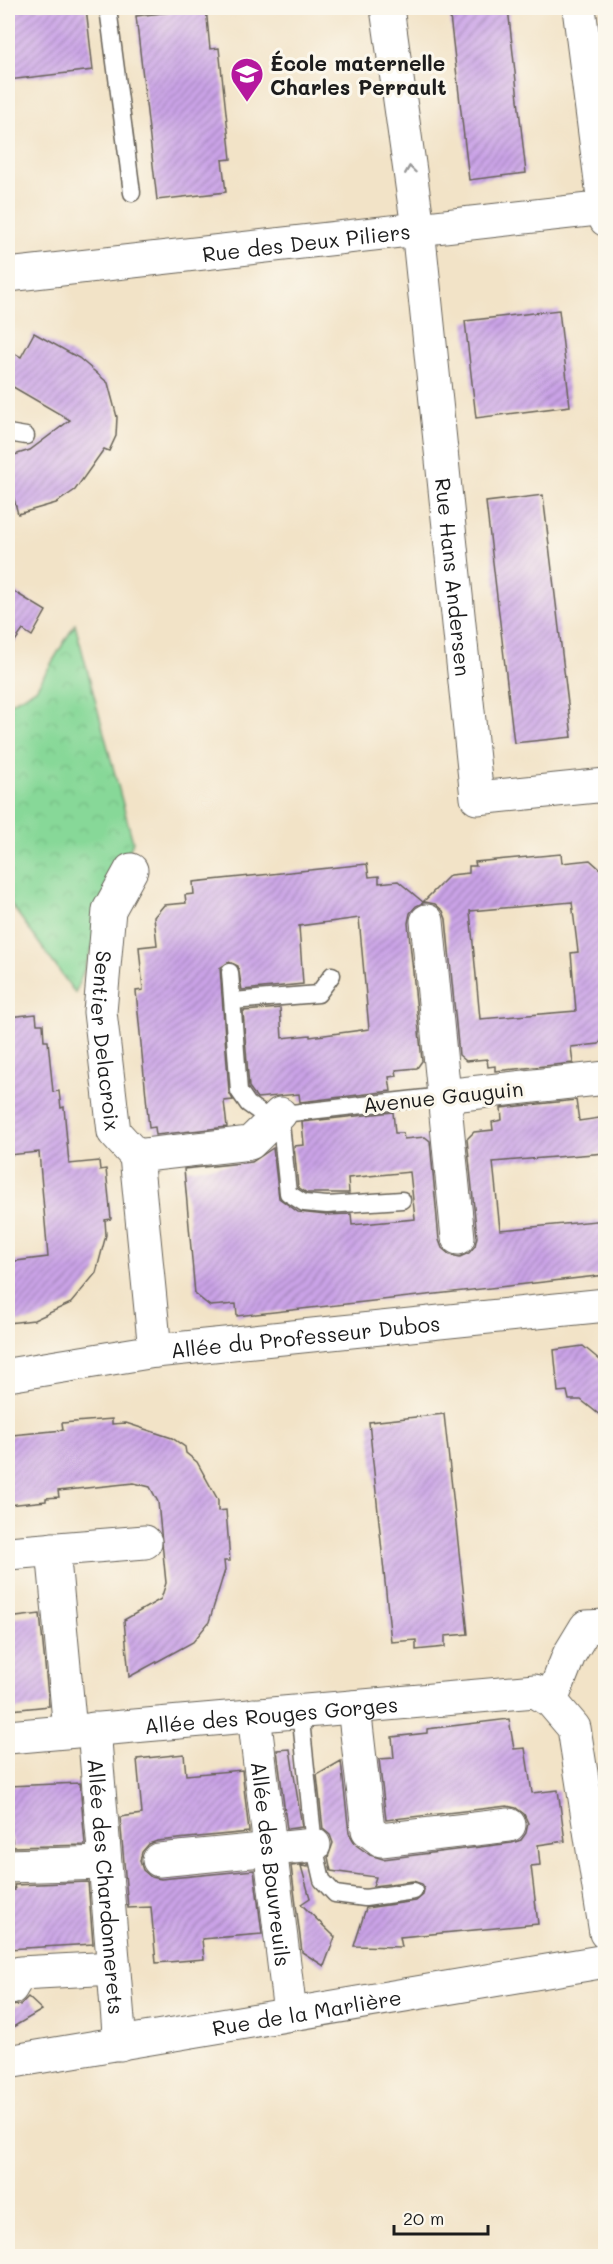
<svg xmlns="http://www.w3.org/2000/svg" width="613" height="2264" font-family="Mali,sans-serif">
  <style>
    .park { fill: url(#park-crowns); stroke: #527a5a; stroke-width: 1.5 }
    .building { fill: url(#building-hatch); fill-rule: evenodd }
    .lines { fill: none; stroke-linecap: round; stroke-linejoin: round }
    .lane-casing { stroke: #676258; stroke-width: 19 }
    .street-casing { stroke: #676258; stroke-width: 35 }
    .lane { stroke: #fff; stroke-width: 16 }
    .street { stroke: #fff; stroke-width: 33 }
    .oneway { stroke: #999 }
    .labels { text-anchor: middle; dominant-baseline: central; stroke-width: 6; stroke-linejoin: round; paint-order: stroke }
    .poi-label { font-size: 21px; font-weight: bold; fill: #1c1c1c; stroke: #fbf7ec; text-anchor: start }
    .street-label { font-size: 21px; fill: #1c1c1c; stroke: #fbf7ec }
  </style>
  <defs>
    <pattern id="park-crowns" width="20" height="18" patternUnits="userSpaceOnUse" patternTransform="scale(1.5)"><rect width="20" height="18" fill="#87d898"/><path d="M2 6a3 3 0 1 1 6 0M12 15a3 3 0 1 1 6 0" fill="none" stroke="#74b982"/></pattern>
    <pattern id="building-hatch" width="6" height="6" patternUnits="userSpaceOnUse" patternTransform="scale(1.5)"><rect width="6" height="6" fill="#caa3e7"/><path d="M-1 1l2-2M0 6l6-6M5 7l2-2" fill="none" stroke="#a384ba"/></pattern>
  </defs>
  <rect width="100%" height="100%" fill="#fbf7ec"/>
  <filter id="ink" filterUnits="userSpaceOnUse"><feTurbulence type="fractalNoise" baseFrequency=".0167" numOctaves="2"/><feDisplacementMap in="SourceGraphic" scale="12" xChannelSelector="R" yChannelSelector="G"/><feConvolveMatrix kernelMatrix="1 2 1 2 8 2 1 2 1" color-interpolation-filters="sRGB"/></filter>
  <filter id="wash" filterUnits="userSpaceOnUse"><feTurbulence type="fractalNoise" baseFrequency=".008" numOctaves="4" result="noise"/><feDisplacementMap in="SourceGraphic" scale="24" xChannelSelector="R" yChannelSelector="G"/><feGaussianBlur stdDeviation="1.35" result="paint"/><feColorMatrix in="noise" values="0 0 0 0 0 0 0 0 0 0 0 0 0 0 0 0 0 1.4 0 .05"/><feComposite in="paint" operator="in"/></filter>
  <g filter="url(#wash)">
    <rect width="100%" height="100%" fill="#f2e3c7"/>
    <polygon class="park" points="75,624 133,842 75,993 8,900 8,704 36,689"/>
    <g id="blocks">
      <g class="building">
        <polygon points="8,8 86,8 93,70 8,80"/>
        <polygon points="206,8 210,49 219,48 231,159 222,160 226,192 157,200 136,16"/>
        <polygon points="449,8 508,8 526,173 469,180"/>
        <polygon points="559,310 570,406 476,418 465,321"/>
        <polygon points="34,333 79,358 108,383 117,417 116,436 109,451 104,449 75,490 56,503 18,514 8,477 8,457 30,450 70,420 8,384 8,350 21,357"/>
        <polygon points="543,495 572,737 514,743 486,502"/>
        <polygon points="8,588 46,611 32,636 23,630 8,651"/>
        <path d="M 561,854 L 562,863 L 590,860 L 601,870 L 606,892 L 606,1034 L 599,1044 L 571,1047 L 573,1063 L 495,1071 L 495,1066 L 488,1067 L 487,1059 L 466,1061 L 459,1055 L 446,919 L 443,911 L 435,904 L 425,902 L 416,906 L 410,913 L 408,923 L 422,1061 L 417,1068 L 396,1070 L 397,1076 L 389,1077 L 391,1091 L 300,1102 L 299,1094 L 257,1098 L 249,1087 L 243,1011 L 280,1008 L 282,1038 L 310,1035 L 310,1037 L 369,1029 L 359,918 L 299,926 L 303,984 L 242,990 L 238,966 L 229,962 L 220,968 L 229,1092 L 233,1100 L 224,1101 L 227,1127 L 156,1135 L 155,1127 L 149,1128 L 136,991 L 143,990 L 139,947 L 157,945 L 154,917 L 164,905 L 186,903 L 185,895 L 194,894 L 193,882 L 367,864 L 369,877 L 379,876 L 379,883 L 398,881 L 423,902 L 450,875 L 469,873 L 469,866 L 476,866 L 475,862 ZM 572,902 L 578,952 L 571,953 L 576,1011 L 480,1019 L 470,911 Z"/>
        <polygon points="36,1014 37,1024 43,1024 44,1041 48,1041 53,1092 59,1091 61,1108 64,1107 69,1164 99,1161 100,1170 106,1169 111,1219 105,1220 106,1235 96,1273 71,1303 34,1320 8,1323 8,1262 48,1257 39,1152 8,1155 8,1017"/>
        <polygon points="576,1100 579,1121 606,1117 606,1153 493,1162 500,1230 606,1220 606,1275 237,1316 236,1304 210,1306 195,1294 184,1169 252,1162 273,1148 279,1198 298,1212 326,1215 351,1214 352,1225 415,1219 410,1172 348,1178 349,1193 307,1193 298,1187 294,1146 304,1145 302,1122 393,1112 395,1133 403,1133 404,1139 425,1137 430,1141 439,1240 442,1248 450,1255 460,1257 469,1253 475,1246 477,1237 467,1139 474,1132 493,1130 492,1122 502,1120 501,1108"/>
        <polygon points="583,1346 606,1365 606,1420 581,1400 569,1400 567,1391 558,1392 554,1350"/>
        <polygon points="444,1414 468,1634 445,1636 445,1647 416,1650 416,1640 391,1642 369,1422"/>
        <polygon points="112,1419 112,1424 126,1423 172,1438 185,1447 186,1453 197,1462 218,1500 218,1511 226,1510 230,1561 224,1561 225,1570 209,1622 193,1642 129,1677 124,1620 161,1599 166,1583 158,1502 150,1487 134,1483 58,1491 59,1497 46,1498 46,1501 8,1505 8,1438 12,1435 63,1430 62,1423"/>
        <polygon points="40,1614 49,1706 11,1710 8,1682 8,1618"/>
        <polygon points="509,1719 514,1749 525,1748 532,1793 558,1790 565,1841 538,1845 540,1865 531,1866 538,1924 400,1937 402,1947 354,1946 366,1908 416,1901 423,1895 424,1889 422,1884 413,1881 373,1886 376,1877 331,1871 328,1857 333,1843 330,1835 323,1829 317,1775 341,1761 349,1833 356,1845 370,1855 383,1859 512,1843 521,1840 526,1833 528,1823 524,1814 516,1808 507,1806 386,1820 379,1759 394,1758 392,1737 427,1733 427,1729"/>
        <polygon points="290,1749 302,1827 287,1829 277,1750"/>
        <polygon points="184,1754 186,1775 242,1770 249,1832 157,1841 149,1844 142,1852 140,1861 143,1870 151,1877 161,1879 254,1870 262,1934 202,1939 204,1959 156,1963 151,1907 128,1908 120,1817 142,1814 137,1759"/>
        <polygon points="80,1783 85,1845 13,1847 12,1838 8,1838 8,1786"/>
        <polygon points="308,1864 308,1867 301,1866 310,1898 301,1904 335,1937 324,1966 302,1952 291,1866"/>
        <polygon points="88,1882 93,1944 8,1949 8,1891 15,1890 14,1885"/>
        <polygon points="28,1997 42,2010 8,2030 8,2006 20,2005"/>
      </g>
    </g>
  </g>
  <g filter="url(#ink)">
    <use href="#blocks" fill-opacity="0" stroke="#676258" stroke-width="1.5"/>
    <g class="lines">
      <g class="lane-casing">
        <g id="lane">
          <polyline points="108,8 132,193"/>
          <polyline points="8,433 26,436"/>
          <polyline points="230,972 239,1091 248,1104 265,1116 443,1096"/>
          <polyline points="233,1001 318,994 332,975"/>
          <polyline points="280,1114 288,1193 304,1203 327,1205 402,1200"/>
          <polyline points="300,1711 314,1845 322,1880 335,1894 365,1898 414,1891"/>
        </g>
      </g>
      <g class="street-casing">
        <g id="street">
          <path id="s1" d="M 387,8 L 418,228 L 477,798 L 606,785"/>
          <polyline points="579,8 606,220"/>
          <path id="s2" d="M 8,275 L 606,208"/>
          <path id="s3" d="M 131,870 L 109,910 L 100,1012 L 114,1132 L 136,1156 L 155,1351"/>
          <polyline points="427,921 458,1238"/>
          <polyline points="443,1096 606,1078"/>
          <polyline points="136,1156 250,1143 280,1114"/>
          <path id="s4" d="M 8,1375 L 155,1351 L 606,1305"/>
          <polyline points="53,1549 70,1731"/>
          <polyline points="8,1553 145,1542"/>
          <polyline points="551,1701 569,1655 586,1627 606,1626"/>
          <polyline points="354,1707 368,1830 381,1840 509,1825"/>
          <path id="s5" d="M 254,1715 L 290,2013"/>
          <path id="s6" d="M 94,1729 L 120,2044"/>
          <path id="s7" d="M 8,1737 L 535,1691 L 551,1701 L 574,1728 L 606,1933"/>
          <polyline points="159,1860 314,1845"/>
          <polyline points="8,1866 103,1863"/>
          <polyline points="11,1988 20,1973 114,1968"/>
          <path id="s8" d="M 8,2062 L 606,1961"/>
        </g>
      </g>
      <use href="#lane" class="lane"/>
      <use href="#street" class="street"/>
    </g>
    <defs><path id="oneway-chevron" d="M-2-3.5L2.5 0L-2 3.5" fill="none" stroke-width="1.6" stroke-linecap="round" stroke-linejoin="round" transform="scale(1.5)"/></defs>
    <use class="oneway" href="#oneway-chevron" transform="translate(410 170) rotate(-98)"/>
  </g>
  <defs>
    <g id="school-pin" transform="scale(1.725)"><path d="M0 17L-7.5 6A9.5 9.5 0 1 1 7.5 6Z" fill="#b5179e" stroke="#fbf7ec"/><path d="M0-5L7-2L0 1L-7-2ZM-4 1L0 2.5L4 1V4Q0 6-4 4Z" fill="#fff"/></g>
  </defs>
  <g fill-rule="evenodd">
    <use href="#school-pin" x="247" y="74"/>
  </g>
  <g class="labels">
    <g class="poi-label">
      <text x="270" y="62">École maternelle<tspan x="270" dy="24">Charles Perrault</tspan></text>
    </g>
    <g class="street-label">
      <text stroke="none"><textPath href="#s2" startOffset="300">Rue des Deux Piliers</textPath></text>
      <text stroke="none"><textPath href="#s1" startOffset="573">Rue Hans Andersen</textPath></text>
      <text stroke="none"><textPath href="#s3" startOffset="177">Sentier Delacroix</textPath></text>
      <text transform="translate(443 1096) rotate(-6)">Avenue Gauguin</text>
      <text stroke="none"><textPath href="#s4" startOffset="300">Allée du Professeur Dubos</textPath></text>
      <text stroke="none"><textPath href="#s7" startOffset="264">Allée des Rouges Gorges</textPath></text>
      <text stroke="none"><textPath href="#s5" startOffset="150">Allée des Bouvreuils</textPath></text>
      <text stroke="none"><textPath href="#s6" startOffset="158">Allée des Chardonnerets</textPath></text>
      <text stroke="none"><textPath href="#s8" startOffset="303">Rue de la Marlière</textPath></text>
    </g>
  </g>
  <rect width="613" height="2264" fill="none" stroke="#fbf7ec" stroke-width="30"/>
  <path d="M394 2225v9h94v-9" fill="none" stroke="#1c1c1c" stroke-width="3"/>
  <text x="403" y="2225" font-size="18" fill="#1c1c1c" stroke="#fbf7ec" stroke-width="4.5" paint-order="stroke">20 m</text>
</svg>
